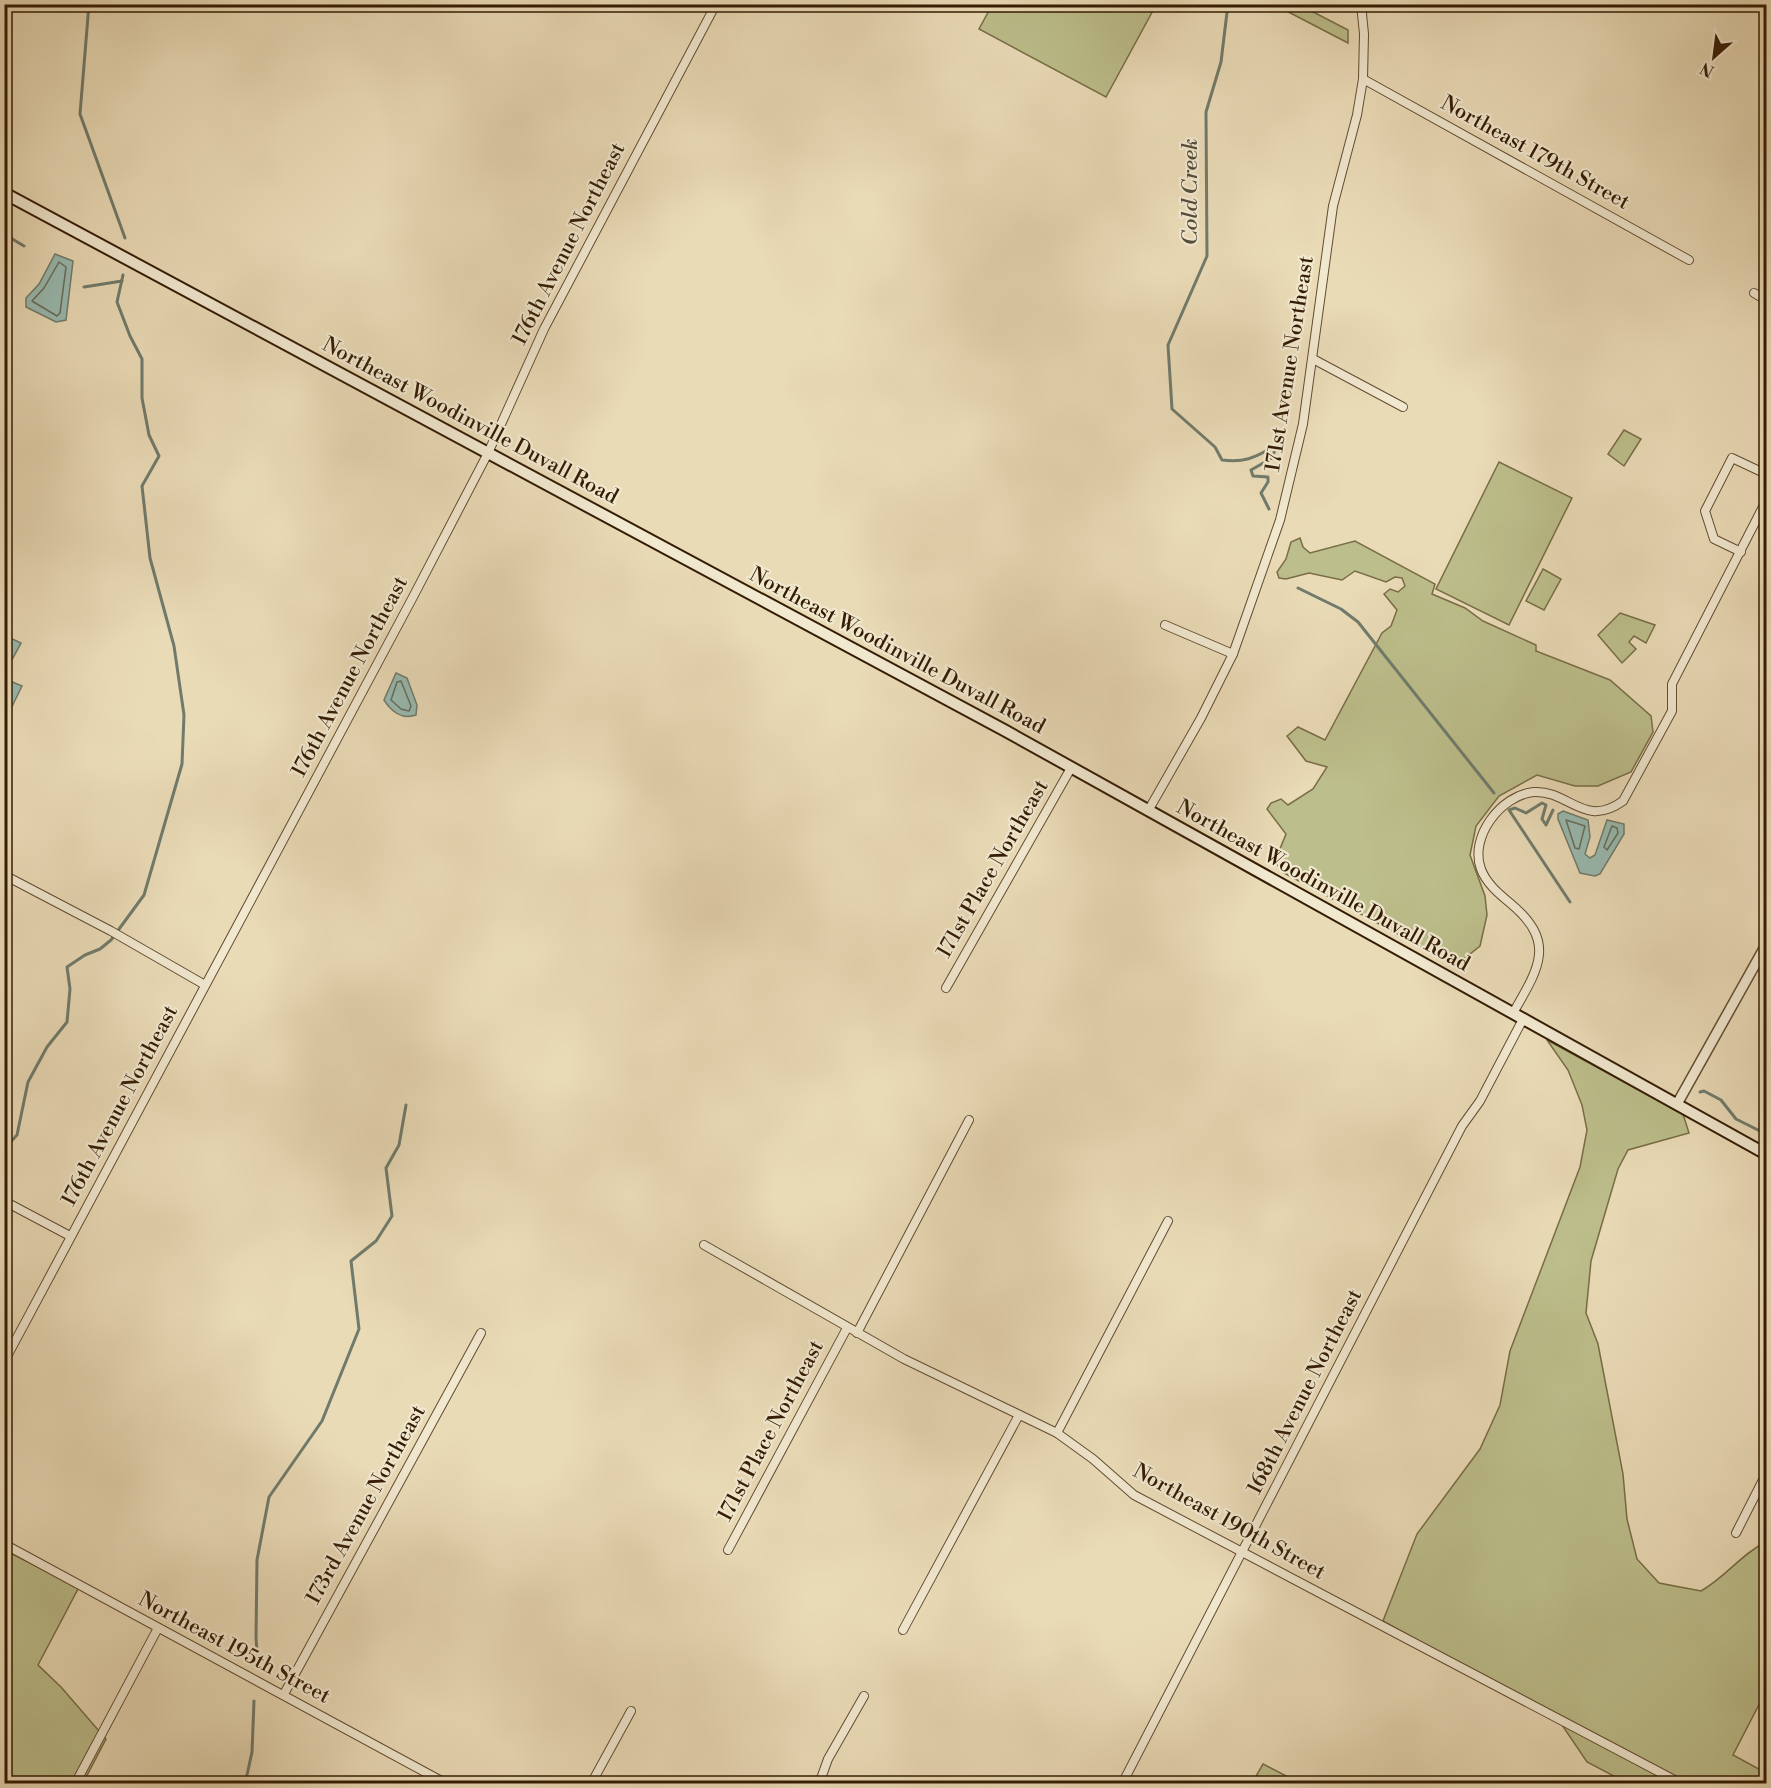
<svg xmlns="http://www.w3.org/2000/svg" width="1771" height="1788" font-family="'Libre Bodoni',serif">
  <style>
    .green { fill: #bcbe8b; stroke: #786d47; stroke-width: 1.5 }
    .water { fill: #98bbb2; stroke: #707b6c; stroke-width: 1.5 }
    .lines { fill: none; stroke-linecap: round; stroke-linejoin: round }
    .shore { stroke: #666c5a; stroke-width: 1.5 }
    .stream { stroke: #707b6c; stroke-width: 3 }
    .minor-casing { stroke: #624c30; stroke-width: 10 }
    .tertiary-casing { stroke: #624c30; stroke-width: 12 }
    .secondary-casing { stroke: #341c03; stroke-width: 14 }
    .minor { stroke: #f1e8d0; stroke-width: 8 }
    .tertiary { stroke: #f1e8d0; stroke-width: 9 }
    .secondary { stroke: #f1e8d0; stroke-width: 10 }
    .labels { text-anchor: middle; dominant-baseline: central; stroke-width: 4.5; stroke-linejoin: round; paint-order: stroke }
    .street-label { font-size: 21px; fill: #341c03; stroke: #f1e8d0 }
    .water-label { font-size: 22px; font-style: italic; fill: #524c38; stroke: #f1e8d0 }
  </style>
  <rect width="100%" height="100%" fill="#eadbb7"/>
  <filter id="stains"><feTurbulence type="fractalNoise" baseFrequency=".00333" numOctaves="4"/><feColorMatrix values="0 0 0 0 .2 0 0 0 0 .09 0 0 0 0 .02 0 0 0 .5 -.17"/></filter>
  <radialGradient id="worn" r=".72"><stop offset=".6" stop-color="#630" stop-opacity="0"/><stop offset="1" stop-color="#630" stop-opacity=".3"/></radialGradient>
  <g class="green">
    <polygon points="992,5 992,4 1156,5 1106,97 979,29"/>
    <polygon points="1275,5 1300,5 1348,30 1348,43"/>
    <polygon points="1624,430 1641,439 1624,466 1608,454"/>
    <polygon points="1499,462 1572,498 1509,625 1436,589"/>
    <polygon points="1300,538 1303,547 1310,553 1355,541 1435,584 1432,594 1465,608 1483,621 1536,645 1536,651 1610,680 1651,716 1653,732 1631,772 1598,786 1575,786 1537,775 1499,796 1476,826 1470,855 1485,896 1487,915 1480,946 1456,965 1282,872 1275,861 1286,834 1267,809 1271,803 1281,799 1288,805 1313,789 1327,767 1306,761 1287,736 1298,727 1325,740 1382,633 1391,626 1397,610 1384,594 1390,589 1398,592 1405,586 1402,578 1395,577 1386,582 1355,571 1342,580 1309,573 1286,579 1279,578 1277,572 1286,559 1291,542"/>
    <polygon points="1543,569 1561,579 1544,610 1526,601"/>
    <polygon points="1620,613 1655,625 1646,643 1634,636 1629,642 1636,649 1622,663 1598,635"/>
    <path d="M 1547,1040 L 1683,1114 L 1689,1133 L 1628,1150 L 1618,1169 L 1591,1261 L 1586,1313 L 1598,1344 L 1623,1474 L 1627,1519 L 1637,1559 L 1659,1583 L 1701,1591 C 1726,1577 1741,1554 1766,1542 L 1766,1691 L 1733,1755 L 1766,1773 L 1766,1783 L 1627,1783 L 1587,1762 L 1558,1719 L 1383,1621 L 1417,1534 L 1480,1449 L 1500,1405 L 1510,1351 L 1580,1167 L 1587,1130 L 1582,1105 L 1568,1070 Z"/>
    <polygon points="4,1550 79,1587 38,1665 61,1687 106,1739 83,1783 5,1783"/>
    <polygon points="1263,1764 1300,1783 1252,1783"/>
  </g>
  <g class="water">
    <polygon points="55,254 73,261 66,320 56,322 26,307 26,298 39,284"/>
    <polygon points="4,635 21,643 7,669 5,668"/>
    <path d="M 396,673 L 407,678 L 417,705 L 416,715 C 402,720 391,711 384,700 Z"/>
    <polygon points="5,679 22,686 5,721"/>
    <polygon points="1563,811 1588,820 1590,837 1585,854 1590,858 1595,855 1607,820 1624,824 1624,834 1600,874 1595,876 1580,873 1558,819 1558,814"/>
  </g>
  <g class="lines">
    <g class="shore">
      <polygon points="59,262 66,267 60,313 57,316 32,301 44,288"/>
      <polygon points="401,681 411,706 409,711 401,709 391,700 397,682"/>
      <polygon points="1566,820 1585,826 1579,849 1575,848"/>
      <polygon points="1612,826 1617,828 1618,833 1607,850 1604,847"/>
    </g>
    <g class="stream">
      <polyline points="89,4 80,114 125,238"/>
      <path d="M 1228,4 L 1221,62 L 1206,112 L 1207,256 L 1168,345 L 1172,409 L 1215,447 L 1222,460 C 1243,463 1255,458 1273,447 L 1275,450 L 1272,458 L 1251,470 L 1253,476 L 1268,477 L 1268,482 L 1261,493 L 1269,509"/>
      <polyline points="4,234 24,246"/>
      <polyline points="84,287 122,281"/>
      <polyline points="1298,588 1341,609 1358,622 1494,793"/>
      <polyline points="1553,810 1546,825 1542,819 1546,805 1542,803 1526,813 1515,808 1509,810 1570,902"/>
      <polyline points="1700,1092 1704,1091 1721,1100 1736,1119 1766,1134"/>
      <polyline points="4,1149 17,1135 28,1082 47,1047 67,1022 70,989 67,967 85,955 100,949 111,940 144,895 182,764 184,715 174,646 150,558 142,486 159,456 149,435 142,398 142,359 130,336 117,302 123,275"/>
      <polyline points="258,1666 256,1638 257,1560 269,1497 322,1421 359,1329 351,1261 376,1241 392,1216 386,1168 399,1145 406,1105"/>
      <polyline points="245,1784 252,1752 254,1701"/>
    </g>
    <g class="minor-casing">
      <g id="minor">
        <polyline points="1363,79 1689,260"/>
        <polyline points="1754,293 1766,300"/>
        <polyline points="1313,359 1403,407"/>
        <polyline points="1741,552 1714,539 1705,511 1732,458 1766,474"/>
        <polyline points="1165,625 1233,654"/>
        <polyline points="1148,811 1201,718 1233,654 1280,520 1303,424 1333,206 1357,115 1363,79 1364,34 1361,4"/>
        <polyline points="4,875 111,931 205,985"/>
        <polyline points="946,988 1071,768"/>
        <path d="M 1513,1013 C 1539,968 1557,942 1510,903 C 1499,894 1486,883 1481,869 C 1469,837 1501,795 1534,792 C 1569,790 1584,829 1623,801 L 1672,711 L 1672,684 L 1766,501"/>
        <polyline points="4,1201 70,1236"/>
        <polyline points="704,1245 904,1359 1057,1433 1093,1459 1134,1495 1682,1784"/>
        <polyline points="857,1333 969,1120"/>
        <polyline points="4,1362 413,597 488,453 544,329 716,4"/>
        <polyline points="1057,1433 1168,1221"/>
        <polyline points="1736,1533 1766,1474"/>
        <polyline points="4,1544 447,1784"/>
        <polyline points="728,1550 847,1328"/>
        <polyline points="903,1630 1019,1415"/>
        <polyline points="284,1694 481,1333"/>
        <polyline points="75,1784 158,1628"/>
        <polyline points="591,1784 631,1711"/>
        <polyline points="819,1784 828,1759 864,1696"/>
        <polyline points="1122,1784 1462,1126 1480,1101 1523,1019"/>
      </g>
    </g>
    <g class="tertiary-casing">
      <polyline id="tertiary" points="1677,1104 1766,945"/>
    </g>
    <g class="secondary-casing">
      <polyline id="secondary" points="4,193 1004,730 1766,1154"/>
    </g>
    <use href="#minor" class="minor"/>
    <use href="#tertiary" class="tertiary"/>
    <use href="#secondary" class="secondary"/>
  </g>
  <g class="labels">
    <g class="street-label">
      <text transform="translate(1535 153) rotate(29)">Northeast 179th Street</text>
      <text transform="translate(569 244) rotate(-63)">176th Avenue Northeast</text>
      <text transform="translate(1290 364) rotate(-81)">171st Avenue Northeast</text>
      <text transform="translate(470 421) rotate(28)">Northeast Woodinville Duvall Road</text>
      <text transform="translate(897 651) rotate(28)">Northeast Woodinville Duvall Road</text>
      <text transform="translate(350 677) rotate(-62)">176th Avenue Northeast</text>
      <text transform="translate(993 869) rotate(-60)">171st Place Northeast</text>
      <text transform="translate(1323 886) rotate(29)">Northeast Woodinville Duvall Road</text>
      <text transform="translate(120 1106) rotate(-62)">176th Avenue Northeast</text>
      <text transform="translate(1305 1392) rotate(-63)">168th Avenue Northeast</text>
      <text transform="translate(771 1431) rotate(-62)">171st Place Northeast</text>
      <text transform="translate(366 1505) rotate(-61)">173rd Avenue Northeast</text>
      <text transform="translate(1229 1522) rotate(29)">Northeast 190th Street</text>
      <text transform="translate(234 1648) rotate(28)">Northeast 195th Street</text>
    </g>
    <g class="water-label">
      <text transform="translate(1190 192) rotate(-90)">Cold Creek</text>
    </g>
  </g>
  <rect width="1771" height="1788" fill="none" stroke="#eadbb7" stroke-width="24"/>
  <rect x="6" y="6" width="1759" height="1776" fill="none" stroke="#341c03" stroke-width="3"/>
  <rect x="12" y="12" width="1747" height="1764" fill="none" stroke="#341c03" stroke-width="1.5"/>
  <g transform="translate(1714 57) rotate(208)" stroke="#f1e8d0" stroke-width="4.5" paint-order="stroke">
  <path d="M0-4.5L10 22L0 15L-10 22Z" fill="#341c03"/>
  <text y="-9" font-size="16" font-weight="bold" text-anchor="middle" fill="#341c03">N</text>
  </g>
  <rect width="100%" height="100%" filter="url(#stains)"/>
  <rect width="100%" height="100%" fill="url(#worn)"/>
</svg>
